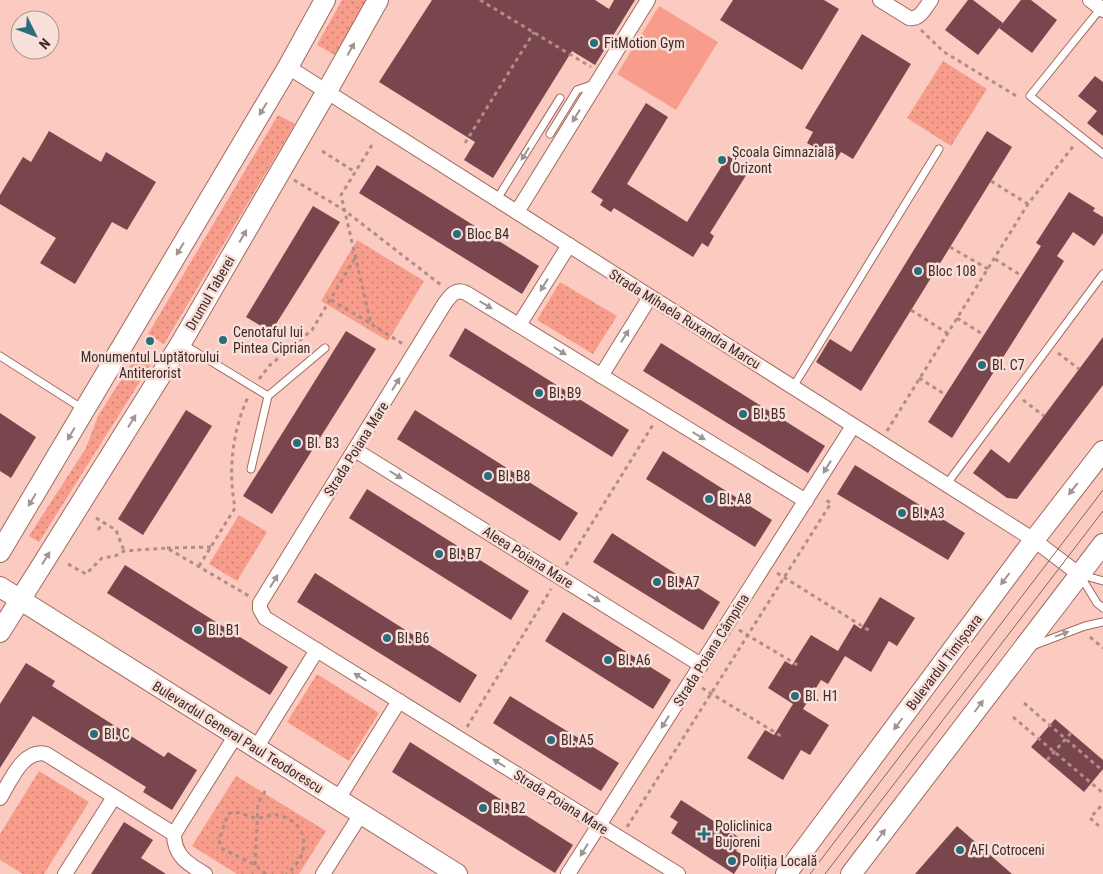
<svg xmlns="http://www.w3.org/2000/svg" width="1103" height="874" font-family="'Roboto Condensed',sans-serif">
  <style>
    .green { fill: url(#green-dots) }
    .pitch { fill: #f89d8b }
    .building { fill: #7a464d }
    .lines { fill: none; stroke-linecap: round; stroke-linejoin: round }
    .service-casing { stroke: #a06b5f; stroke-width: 9 }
    .minor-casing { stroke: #a06b5f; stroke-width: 16 }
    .secondary-casing { stroke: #a06b5f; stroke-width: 22 }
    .path { stroke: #b38d85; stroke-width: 3; stroke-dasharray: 4 4; stroke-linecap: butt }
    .service { stroke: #fff; stroke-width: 7 }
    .minor { stroke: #fff; stroke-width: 14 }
    .secondary { stroke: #fff; stroke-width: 20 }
    .tram { stroke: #86665f; stroke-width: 1 }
    .oneway { fill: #a09492 }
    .poi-dot { fill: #286f7c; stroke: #f8dfd9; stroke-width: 2 }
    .labels { text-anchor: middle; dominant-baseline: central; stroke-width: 5; stroke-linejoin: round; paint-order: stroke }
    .poi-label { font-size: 14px; fill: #402a25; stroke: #f8dfd9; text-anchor: start }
    .street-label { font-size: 14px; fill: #402a25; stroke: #f8dfd9 }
  </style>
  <defs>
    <pattern id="green-dots" width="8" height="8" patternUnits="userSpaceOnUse" patternTransform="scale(1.25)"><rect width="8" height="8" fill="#f89d8b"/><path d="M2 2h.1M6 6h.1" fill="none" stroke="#ca8071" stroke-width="1.8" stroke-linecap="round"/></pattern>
  </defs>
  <rect width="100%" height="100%" fill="#fbcbc1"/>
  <g class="green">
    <polygon points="342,0 368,0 335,55 317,45"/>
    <polygon points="943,61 987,89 951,146 907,118"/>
    <polygon points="278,115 295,124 164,344 148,334"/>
    <polygon points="357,240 424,281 388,341 321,301"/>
    <polygon points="560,282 617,316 593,354 537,320"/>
    <polygon points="137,355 151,364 39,542 29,536 86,448 98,416"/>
    <polygon points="239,515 267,532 237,581 209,564"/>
    <polygon points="317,674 379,713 349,761 287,722"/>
    <polygon points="39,771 89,802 44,874 23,874 0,860 0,834"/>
    <polygon points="236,776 326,831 299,874 237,874 192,846"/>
  </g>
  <polygon class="pitch" points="659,6 718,42 676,110 617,74"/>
  <g class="building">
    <polygon points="432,0 595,0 609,9 614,0 635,0 595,65 572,51 493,178 464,160 475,142 379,82"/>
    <polygon points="733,0 824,0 839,9 802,70 720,20"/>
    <polygon points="968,0 973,0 1003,23 978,55 945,30"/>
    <polygon points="1021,0 1031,0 1057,20 1032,53 999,28"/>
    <polygon points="862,34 911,64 853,159 841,152 836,160 807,143 813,132 805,128"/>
    <polygon points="1095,76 1103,82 1103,136 1087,123 1097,111 1078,96"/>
    <polygon points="646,103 668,117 627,184 687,222 728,156 750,169 710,233 714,236 708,247 702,243 693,257 614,208 611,212 600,205 603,200 591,192"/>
    <polygon points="49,131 101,162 106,152 156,182 127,230 112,222 75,284 40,263 56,238 0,204 0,195 23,157 31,162"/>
    <polygon points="987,131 1012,147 861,391 816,362 830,339 851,352"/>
    <polygon points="377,165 539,266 522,294 359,193"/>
    <polygon points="1069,192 1095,208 1093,211 1103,217 1103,233 1094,246 1073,232 1057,256 1064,261 952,438 928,422 1041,246 1036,243"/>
    <polygon points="313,206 340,222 271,332 246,317"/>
    <polygon points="465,328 629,430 612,457 449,356"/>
    <polygon points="346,331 376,349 272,514 243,496"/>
    <polygon points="1103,337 1103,385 1017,499 1007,498 973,473 991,449 1009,463"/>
    <polygon points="661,343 825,446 808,473 643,371"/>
    <polygon points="186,410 212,426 143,535 118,519"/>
    <polygon points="415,410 578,513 560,541 397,439"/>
    <polygon points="0,413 36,437 11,478 0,471"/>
    <polygon points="663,451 772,520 755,547 646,479"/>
    <polygon points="855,465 965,533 948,560 837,494"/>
    <polygon points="367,489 529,591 511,620 349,518"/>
    <polygon points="612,533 720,602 703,630 593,562"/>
    <polygon points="125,565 288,667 270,695 107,593"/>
    <polygon points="315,573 477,675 460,703 297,602"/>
    <polygon points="880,597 915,618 897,646 889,641 871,672 845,656 828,684 821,680 803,709 829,725 810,755 801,750 783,780 747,758 765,730 774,735 793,704 768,688 785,661 792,665 811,635 838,651 854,624 861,629"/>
    <polygon points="563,612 671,680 653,709 545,641"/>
    <polygon points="26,663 55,681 52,686 164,757 168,752 197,770 172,810 143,792 146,787 33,716 0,768 0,704"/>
    <polygon points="510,696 619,763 601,791 493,723"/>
    <polygon points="1055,719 1103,760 1103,769 1084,792 1031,747"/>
    <polygon points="410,742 573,845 555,873 392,772"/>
    <polygon points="681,800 743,840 736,851 745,856 734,874 671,833 678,822 670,817"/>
    <polygon points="124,822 153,840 141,858 166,874 91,874"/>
    <polygon points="957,826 1012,874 915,874"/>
  </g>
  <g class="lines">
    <g class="service-casing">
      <g id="service">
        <polyline points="1101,8 1030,96 1103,154"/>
        <polyline points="550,134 577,90 594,84"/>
        <polyline points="497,199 560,98"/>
        <polyline points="181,343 268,396"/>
        <polyline points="0,356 83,409"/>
        <polyline points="793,387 939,149"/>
        <polyline points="251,469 268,396 325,348"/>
        <polyline points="946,485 1103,274"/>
        <polyline points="1082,575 1103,581"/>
        <polyline points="1081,577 1097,603 1103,608"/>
        <polyline points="1032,646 1085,626 1103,622"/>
      </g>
    </g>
    <g class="minor-casing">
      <g id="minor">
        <path d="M 880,0 L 909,18 C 920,20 925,8 931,0"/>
        <polyline points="1090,0 1103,10"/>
        <polyline points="288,67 1034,540 1080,575"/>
        <polyline points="517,212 648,0"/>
        <polyline points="519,325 569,245"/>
        <polyline points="601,376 650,297"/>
        <polyline points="355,450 701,665"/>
        <polyline points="256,748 317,650"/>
        <path d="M 0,798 C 10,782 23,748 46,754 L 174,834"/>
        <polyline points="338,799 399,701"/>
        <polyline points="65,874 114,797"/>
        <path d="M 205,874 C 188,864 174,856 174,834 L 236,735"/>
        <polyline points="323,874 361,814"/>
        <polyline points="568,874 853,426"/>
        <path d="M 678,874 L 265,618 L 260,609 L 260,603 L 445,303 C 451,295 456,288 466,293 L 806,501"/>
      </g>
    </g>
    <g class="secondary-casing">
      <g id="secondary">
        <polyline points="0,552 288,67 325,0"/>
        <polyline points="0,587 457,874"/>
        <polyline points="0,632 181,343 327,91 378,0"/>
        <polyline points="786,874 1034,540 1103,451"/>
        <polyline points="851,874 1103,544"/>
      </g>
    </g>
    <g class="path">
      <polyline points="480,0 591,67"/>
      <polyline points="921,30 944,52 1018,97"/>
      <polyline points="465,143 534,32"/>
      <polyline points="372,145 341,195 371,324 403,344"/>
      <polyline points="322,151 355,172"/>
      <polyline points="294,180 344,210 441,285"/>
      <polyline points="991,181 1028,204"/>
      <polyline points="950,247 988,269"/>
      <polyline points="995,259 1022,276"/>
      <polyline points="331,300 370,323"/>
      <polyline points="911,310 947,333"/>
      <polyline points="957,318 984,335"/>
      <polyline points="1058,353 1079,369"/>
      <polyline points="919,378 946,395"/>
      <polyline points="259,379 270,365 312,330 355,258"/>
      <polyline points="1023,400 1044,416"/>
      <polyline points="887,431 1028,204 1075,144"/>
      <polyline points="96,518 116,530 124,551"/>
      <polyline points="98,530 103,523"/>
      <polyline points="167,548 211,547"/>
      <polyline points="68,564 86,574 102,558 115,556 124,551 167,548 249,596"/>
      <polyline points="566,565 654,423"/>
      <path d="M 199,566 L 235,508 C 228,471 232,432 248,397"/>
      <polyline points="777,573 870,631"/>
      <polyline points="739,630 799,666"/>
      <polyline points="1090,637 1103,648"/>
      <polyline points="702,688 781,736"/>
      <polyline points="1024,703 1103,771"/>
      <polyline points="1013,717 1103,793"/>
      <polyline points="467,727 551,589"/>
      <polyline points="1047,760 1071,733"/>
      <polyline points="1099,826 1090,818 1103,804"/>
      <polyline points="627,827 831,503 824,499"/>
      <polyline points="255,865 258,803 267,788"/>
      <path d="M 266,874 L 255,865 L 221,848 L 219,840 L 228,814 C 239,809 247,818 258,818 C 267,817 273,813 281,816 C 312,825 309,858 286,874"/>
    </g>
    <use href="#service" class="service"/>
    <use href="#minor" class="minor"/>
    <use href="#secondary" class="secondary"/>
    <g class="tram">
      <polyline points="810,874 1103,490"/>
      <polyline points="825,874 1103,511"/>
    </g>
  </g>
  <defs><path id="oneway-solid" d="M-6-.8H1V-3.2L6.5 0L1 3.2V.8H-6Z" transform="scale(1.25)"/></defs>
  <g class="oneway">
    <use href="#oneway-solid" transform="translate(351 49) rotate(-61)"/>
    <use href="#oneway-solid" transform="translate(263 109) rotate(121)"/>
    <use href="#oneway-solid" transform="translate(576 116) rotate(122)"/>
    <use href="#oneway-solid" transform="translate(525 154) rotate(122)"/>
    <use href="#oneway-solid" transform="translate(243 236) rotate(-60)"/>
    <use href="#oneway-solid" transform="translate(180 249) rotate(121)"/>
    <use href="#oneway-solid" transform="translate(544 285) rotate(122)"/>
    <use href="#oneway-solid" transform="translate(486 305) rotate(31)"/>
    <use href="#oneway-solid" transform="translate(625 336) rotate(-58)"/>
    <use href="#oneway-solid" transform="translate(560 351) rotate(32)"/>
    <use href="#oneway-solid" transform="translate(396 384) rotate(-58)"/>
    <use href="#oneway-solid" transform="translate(132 421) rotate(-58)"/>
    <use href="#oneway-solid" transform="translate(71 434) rotate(120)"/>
    <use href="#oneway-solid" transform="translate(699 436) rotate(31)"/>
    <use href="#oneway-solid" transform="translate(827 467) rotate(122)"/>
    <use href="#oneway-solid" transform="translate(396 475) rotate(32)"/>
    <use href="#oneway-solid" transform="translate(1073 489) rotate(128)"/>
    <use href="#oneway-solid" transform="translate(32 500) rotate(121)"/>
    <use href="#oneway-solid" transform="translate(46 558) rotate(-58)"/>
    <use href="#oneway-solid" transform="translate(1005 579) rotate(127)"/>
    <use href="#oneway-solid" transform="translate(274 581) rotate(-58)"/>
    <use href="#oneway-solid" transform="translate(594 598) rotate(32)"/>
    <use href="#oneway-solid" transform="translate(1062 634) rotate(-20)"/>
    <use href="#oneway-solid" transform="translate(360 677) rotate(-148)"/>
    <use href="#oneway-solid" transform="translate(979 706) rotate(-53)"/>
    <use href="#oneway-solid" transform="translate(665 722) rotate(122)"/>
    <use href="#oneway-solid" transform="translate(898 724) rotate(127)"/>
    <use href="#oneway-solid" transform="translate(499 763) rotate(-148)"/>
    <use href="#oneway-solid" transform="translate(881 835) rotate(-53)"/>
    <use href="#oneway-solid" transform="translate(584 850) rotate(122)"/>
  </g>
  <g class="poi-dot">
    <circle cx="594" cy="43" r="5"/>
    <circle cx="722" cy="160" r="5"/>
    <circle cx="457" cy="234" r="5"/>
    <circle cx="918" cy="271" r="5"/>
    <circle cx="223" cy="340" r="5"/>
    <circle cx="150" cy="341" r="5"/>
    <circle cx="982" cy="365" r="5"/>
    <circle cx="539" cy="393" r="5"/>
    <circle cx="743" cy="414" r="5"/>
    <circle cx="297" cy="443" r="5"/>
    <circle cx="488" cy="476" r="5"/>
    <circle cx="709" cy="499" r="5"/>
    <circle cx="902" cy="513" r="5"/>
    <circle cx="439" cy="554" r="5"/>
    <circle cx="657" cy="582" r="5"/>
    <circle cx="198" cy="630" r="5"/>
    <circle cx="387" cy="638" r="5"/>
    <circle cx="608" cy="660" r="5"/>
    <circle cx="795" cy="696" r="5"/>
    <circle cx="94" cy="734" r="5"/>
    <circle cx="551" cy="740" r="5"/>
    <circle cx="483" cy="808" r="5"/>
    <path d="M701.5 826.5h5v5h5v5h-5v5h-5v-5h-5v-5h5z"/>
    <circle cx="960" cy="850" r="5"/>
    <circle cx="732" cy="861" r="5"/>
  </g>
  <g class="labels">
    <g class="poi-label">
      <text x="604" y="43">FitMotion Gym</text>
      <text x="732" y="152">Școala Gimnazială<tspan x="732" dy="16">Orizont</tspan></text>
      <text x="467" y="234">Bloc B4</text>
      <text x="928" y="271">Bloc 108</text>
      <text x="233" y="332">Cenotaful lui<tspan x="233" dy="16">Pintea Ciprian</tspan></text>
      <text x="150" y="357" text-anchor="middle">Monumentul Luptătorului<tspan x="150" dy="16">Antiterorist</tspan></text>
      <text x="992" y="365">Bl. C7</text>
      <text x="549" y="393">Bl. B9</text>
      <text x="753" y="414">Bl. B5</text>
      <text x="307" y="443">Bl. B3</text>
      <text x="498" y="476">Bl. B8</text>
      <text x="719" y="499">Bl. A8</text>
      <text x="912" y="513">Bl. A3</text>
      <text x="449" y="554">Bl. B7</text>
      <text x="667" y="582">Bl. A7</text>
      <text x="208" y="630">Bl. B1</text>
      <text x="397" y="638">Bl. B6</text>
      <text x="618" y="660">Bl. A6</text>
      <text x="805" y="696">Bl. H1</text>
      <text x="104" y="734">Bl. C</text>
      <text x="561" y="740">Bl. A5</text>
      <text x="493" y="808">Bl. B2</text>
      <text x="715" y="826">Policlinica<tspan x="715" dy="16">Bujoreni</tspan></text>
      <text x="970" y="850">AFI Cotroceni</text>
      <text x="742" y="861">Poliția Locală</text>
    </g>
    <g class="street-label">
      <text transform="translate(210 293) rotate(-60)">Drumul Taberei</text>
      <text transform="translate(685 319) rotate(32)">Strada Mihaela Ruxandra Marcu</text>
      <text transform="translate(356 449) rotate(-58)">Strada Poiana Mare</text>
      <text transform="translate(528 557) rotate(32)">Aleea Poiana Mare</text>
      <text transform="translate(711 650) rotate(-58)">Strada Poiana Câmpina</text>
      <text transform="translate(944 662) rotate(-53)">Bulevardul Timișoara</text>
      <text transform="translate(238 737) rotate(32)">Bulevardul General Paul Teodorescu</text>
      <text transform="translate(561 802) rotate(32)">Strada Poiana Mare</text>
    </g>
  </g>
  <g transform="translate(35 35) rotate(132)"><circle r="24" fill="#f8dfd9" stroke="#ae9791"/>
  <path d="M0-4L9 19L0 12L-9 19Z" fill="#286f7c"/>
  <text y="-8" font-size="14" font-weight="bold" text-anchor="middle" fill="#402a25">N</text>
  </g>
</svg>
